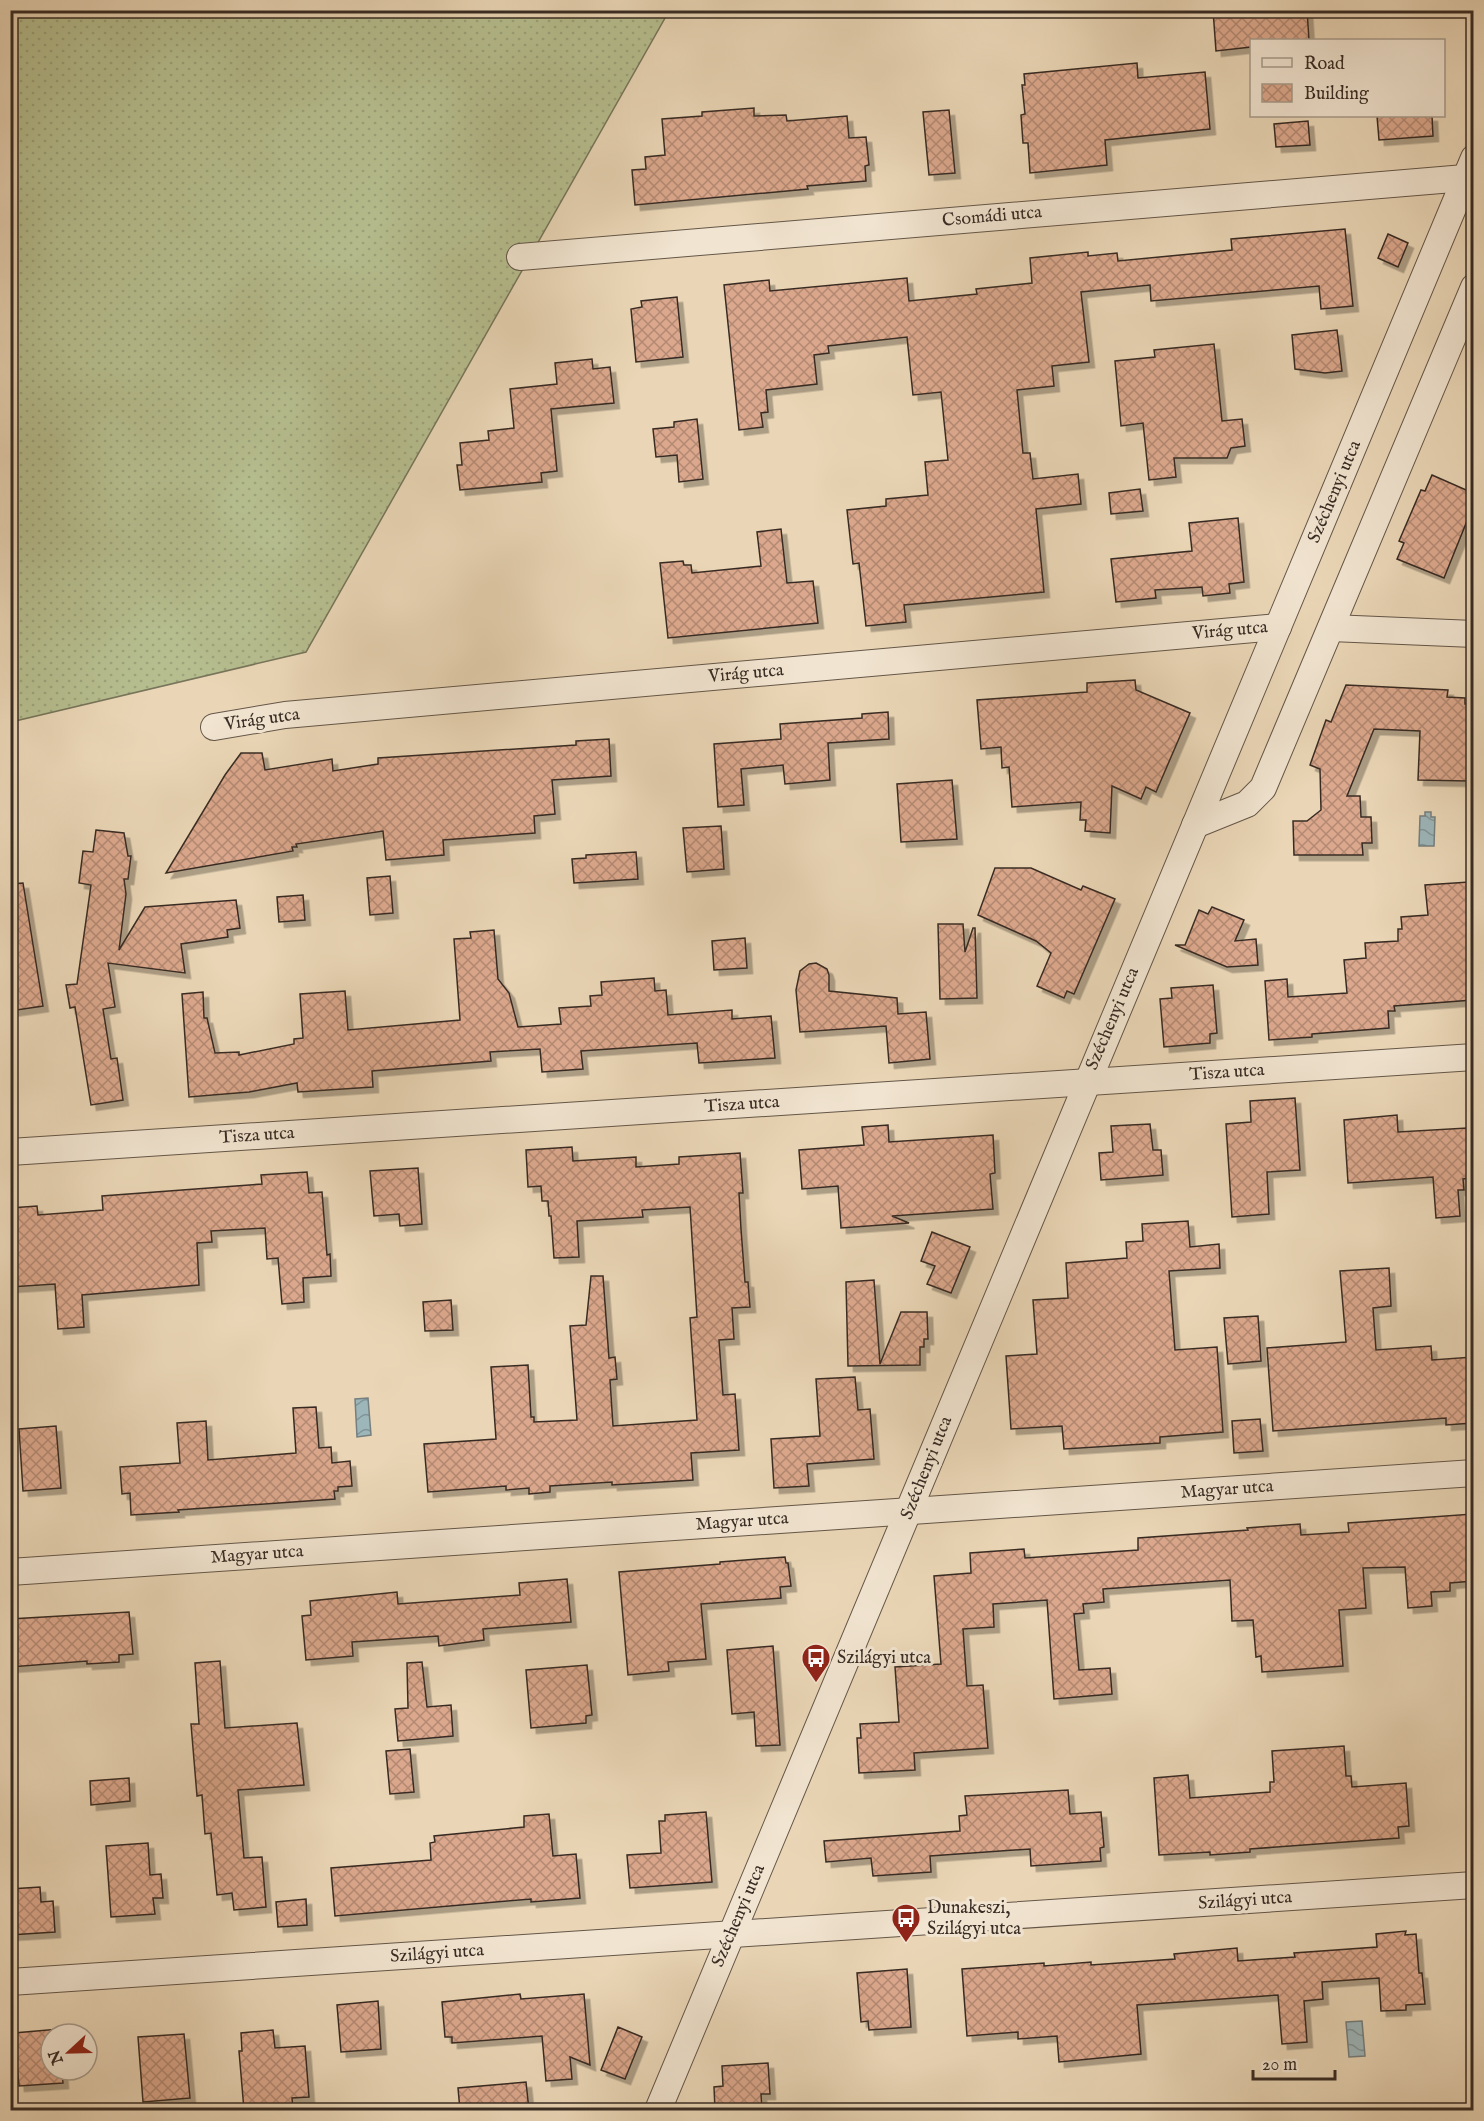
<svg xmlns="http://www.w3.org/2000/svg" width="1484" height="2121" font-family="'IM FELL English',serif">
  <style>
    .grass { fill: url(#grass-dots); stroke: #77755a; stroke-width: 1.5 }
    .water { fill: url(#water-waves); stroke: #757f7e; stroke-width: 1.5 }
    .building { fill: url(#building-cross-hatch); stroke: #382c24; stroke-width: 1.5; filter: url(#shadow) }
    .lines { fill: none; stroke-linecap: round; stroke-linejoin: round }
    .street-casing { stroke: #645648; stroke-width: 28 }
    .street { stroke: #f1e4d0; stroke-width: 26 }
    .labels { text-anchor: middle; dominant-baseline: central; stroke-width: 6; stroke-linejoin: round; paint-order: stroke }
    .street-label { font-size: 18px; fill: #382c24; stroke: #f1e4d0 }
    .poi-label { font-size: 18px; fill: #382c24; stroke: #f1e4d0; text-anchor: start }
  </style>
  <defs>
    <pattern id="grass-dots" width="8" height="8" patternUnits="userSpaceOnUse" patternTransform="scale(1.5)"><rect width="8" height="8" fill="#b6be8f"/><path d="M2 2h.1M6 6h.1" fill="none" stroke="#9da37b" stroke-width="1.8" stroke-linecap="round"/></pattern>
    <pattern id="water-waves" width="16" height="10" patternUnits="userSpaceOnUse" patternTransform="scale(1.5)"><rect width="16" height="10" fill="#9db6ba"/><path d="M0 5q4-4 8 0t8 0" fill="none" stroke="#819497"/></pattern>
    <pattern id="building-cross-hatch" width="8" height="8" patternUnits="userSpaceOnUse" patternTransform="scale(1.5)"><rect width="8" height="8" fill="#dca88d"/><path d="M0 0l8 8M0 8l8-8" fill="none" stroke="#b38973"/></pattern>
    <filter id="shadow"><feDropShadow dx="5.5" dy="5.5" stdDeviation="0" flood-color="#0004"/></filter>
  </defs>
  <rect width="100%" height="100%" fill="#ead6b6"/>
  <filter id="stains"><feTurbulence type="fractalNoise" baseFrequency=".00333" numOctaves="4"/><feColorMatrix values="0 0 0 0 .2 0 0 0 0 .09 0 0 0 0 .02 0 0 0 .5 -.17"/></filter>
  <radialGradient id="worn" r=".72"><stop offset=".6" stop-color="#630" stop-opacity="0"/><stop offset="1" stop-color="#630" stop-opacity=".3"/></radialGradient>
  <polygon class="grass" points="10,11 669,11 306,652 11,722"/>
  <g class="water">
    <polygon points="1425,812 1431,812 1431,817 1435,817 1434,846 1419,846 1420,816 1425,816"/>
    <polygon points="368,1398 371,1435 357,1437 355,1399"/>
    <polygon points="1362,2021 1365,2056 1349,2057 1346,2022"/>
  </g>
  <g class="building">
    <polygon points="1213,10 1307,10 1309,40 1251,40 1251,47 1216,51"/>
    <polygon points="1137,63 1138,78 1205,72 1210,129 1105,140 1107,165 1030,173 1028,143 1023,143 1021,115 1025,114 1022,85 1025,85 1024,74"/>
    <polygon points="754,108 754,116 786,115 787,121 847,116 849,138 866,137 869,165 865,166 866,181 807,186 808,189 635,205 632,170 646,169 645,157 665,155 662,119 702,116 702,112"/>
    <polygon points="949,110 955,173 929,175 923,112"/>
    <polygon points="1377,116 1432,116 1433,136 1379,140"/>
    <polygon points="1308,121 1310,145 1276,147 1274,124"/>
    <polygon points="1345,229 1353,306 1321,309 1319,286 1151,301 1150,285 1081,292 1089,362 1052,366 1054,386 1017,390 1023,453 1030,453 1033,479 1078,474 1081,504 1036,509 1044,592 904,605 906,622 866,626 859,563 853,564 847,510 886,506 886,499 928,495 925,462 948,460 941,392 913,395 907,337 828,346 829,353 814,355 817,384 766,390 768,412 761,413 763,427 739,430 724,285 769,280 770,291 907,278 909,301 977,294 976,289 1032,283 1030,258 1088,252 1088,256 1117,253 1118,261 1232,250 1231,239"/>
    <polygon points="1388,234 1408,243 1398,267 1378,258"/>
    <polygon points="677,297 683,357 636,362 631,309 642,307 641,301"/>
    <polygon points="1337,330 1342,371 1325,373 1295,369 1292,335"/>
    <polygon points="1214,344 1222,421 1242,419 1245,446 1231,448 1227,458 1174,458 1176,477 1149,480 1143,423 1121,426 1115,361 1155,357 1154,350"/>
    <polygon points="592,359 593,369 610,367 614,403 551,409 557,471 541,473 542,482 460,490 457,465 462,465 460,443 489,440 488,431 514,428 510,389 557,384 555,363"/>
    <polygon points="697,419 703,479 679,482 677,455 656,457 653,429 674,427 674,422"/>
    <polygon points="1432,475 1473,493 1473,506 1444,578 1397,559 1404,543 1399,541 1421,490 1425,491"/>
    <polygon points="1140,489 1143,511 1111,514 1109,493"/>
    <polygon points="1238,518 1244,582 1229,584 1230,593 1203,596 1202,587 1155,590 1156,598 1116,602 1111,559 1192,551 1189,523"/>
    <polygon points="781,529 787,583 813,581 818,623 668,638 660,563 683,561 684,565 691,565 692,573 761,566 757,532"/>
    <polygon points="1135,680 1136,690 1190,713 1156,792 1146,787 1141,799 1112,786 1110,833 1085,831 1086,820 1080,820 1081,802 1012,807 1009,767 1002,768 1001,747 981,749 977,700 1087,692 1087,683"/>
    <polygon points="1346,685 1448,690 1447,697 1465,698 1465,704 1471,704 1468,781 1418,780 1420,731 1374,729 1347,796 1360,796 1361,817 1371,817 1372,843 1362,843 1363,855 1294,855 1293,821 1307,821 1321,810 1320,769 1310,765 1326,720 1331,722"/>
    <polygon points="888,712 889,739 828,743 830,780 785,784 783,765 741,769 744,805 718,807 714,744 781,739 780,724 862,718 862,714"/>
    <polygon points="609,739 611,776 552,780 555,814 534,816 535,833 443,840 444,855 386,860 383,831 296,844 297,847 292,847 293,851 166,873 225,775 241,753 262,753 265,770 332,759 333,771 378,764 378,758 576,745 576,741"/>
    <polygon points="952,780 957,839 901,842 897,784"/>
    <polygon points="721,826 724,869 687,872 683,828"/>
    <polygon points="96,830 124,833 128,856 131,856 128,879 124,879 126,894 119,950 145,907 236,900 240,928 227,930 228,937 181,944 185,973 108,963 115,1007 103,1009 111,1059 117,1058 123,1100 91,1105 75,1007 70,1008 66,985 77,984 91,885 79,883 83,851 93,852"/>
    <polygon points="636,852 638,879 574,883 572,859 586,858 586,855"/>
    <polygon points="995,868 1031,868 1081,890 1083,886 1115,899 1074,994 1067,991 1064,998 1037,986 1051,953 1036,941 978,915"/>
    <polygon points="390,876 393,913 370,915 367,878"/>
    <polygon points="1469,882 1473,943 1473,1000 1394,1006 1395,1011 1388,1011 1389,1028 1312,1034 1312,1037 1269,1040 1265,981 1287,979 1288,997 1347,993 1344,960 1366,958 1365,943 1398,941 1398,929 1402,929 1401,917 1428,915 1425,885"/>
    <polygon points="23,883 43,1006 10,1011 10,884"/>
    <polygon points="303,895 305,920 279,922 277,897"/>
    <polygon points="1212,907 1244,920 1235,941 1256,939 1258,965 1227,967 1175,945 1185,945 1199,910 1208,914"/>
    <polygon points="938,924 963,924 965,952 973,928 975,928 977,998 940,999"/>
    <polygon points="494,930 498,979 509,993 518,1027 561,1024 559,1008 591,1006 590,996 602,995 601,982 654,978 655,991 666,990 668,1015 732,1010 732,1019 771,1016 775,1058 699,1063 697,1043 581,1051 583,1069 542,1072 540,1049 490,1052 491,1061 372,1071 373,1087 298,1092 297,1083 249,1092 189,1097 182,994 203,992 204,1018 207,1018 215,1053 239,1052 239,1055 294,1044 294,1039 303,1038 300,994 345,991 348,1030 460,1020 454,939 471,938 470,932"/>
    <polygon points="745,938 747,968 714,970 712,941"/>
    <polygon points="816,963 827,969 829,975 829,991 897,998 898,1014 926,1012 930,1059 889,1063 886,1026 800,1032 796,990 800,971 809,964"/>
    <polygon points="1213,985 1217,1033 1210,1034 1210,1043 1164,1047 1160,999 1172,998 1171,988"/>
    <polygon points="1295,1098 1300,1170 1267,1172 1269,1214 1232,1217 1226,1124 1251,1122 1250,1101"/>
    <polygon points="1397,1115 1398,1132 1467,1128 1471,1178 1463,1179 1464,1190 1458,1190 1460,1216 1436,1218 1433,1177 1348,1183 1344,1120"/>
    <polygon points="1150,1124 1153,1150 1161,1150 1163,1175 1101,1180 1099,1153 1113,1152 1111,1126"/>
    <polygon points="888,1125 889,1142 993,1135 995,1173 990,1174 993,1209 892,1216 909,1223 841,1228 838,1186 802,1189 799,1150 864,1145 862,1127"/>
    <polygon points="572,1147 573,1161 636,1157 636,1167 679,1164 679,1157 740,1153 743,1193 739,1193 741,1229 745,1282 748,1282 750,1307 732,1308 734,1339 719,1340 723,1395 735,1394 739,1450 691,1453 693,1480 612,1485 612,1482 550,1486 550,1492 529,1494 529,1488 506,1490 506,1486 428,1492 424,1444 496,1439 491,1367 528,1365 531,1417 534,1417 534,1422 577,1420 570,1326 586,1325 591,1276 603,1276 609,1358 615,1357 617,1379 610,1380 613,1426 697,1420 690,1318 697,1317 690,1207 642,1210 643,1217 577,1221 579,1257 554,1258 551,1216 549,1216 548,1201 542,1201 541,1186 528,1187 526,1150"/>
    <polygon points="418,1168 422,1224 400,1226 399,1214 374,1216 370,1171"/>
    <polygon points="307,1172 309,1193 322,1192 327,1255 330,1254 331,1276 303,1278 304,1302 282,1304 278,1258 267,1259 265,1228 211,1231 212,1242 197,1243 199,1285 82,1295 84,1327 58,1329 55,1284 10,1287 10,1208 37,1206 38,1215 103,1210 102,1196 262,1184 261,1175"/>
    <polygon points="1188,1221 1190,1247 1219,1244 1220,1268 1169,1271 1175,1350 1217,1347 1223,1432 1160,1437 1160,1443 1064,1449 1062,1426 1011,1429 1006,1356 1037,1354 1033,1300 1068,1298 1066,1263 1127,1258 1126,1242 1143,1241 1142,1224"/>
    <polygon points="932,1232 970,1247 951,1293 927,1284 935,1266 921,1261"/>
    <polygon points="1389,1268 1391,1306 1373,1308 1376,1350 1431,1346 1432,1360 1473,1357 1473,1423 1446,1425 1446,1418 1273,1431 1267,1348 1346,1342 1340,1271"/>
    <polygon points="874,1280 880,1364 901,1312 927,1312 928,1339 924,1339 924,1347 920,1347 920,1365 848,1366 846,1282"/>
    <polygon points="451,1300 453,1330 425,1331 423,1302"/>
    <polygon points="1258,1316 1261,1361 1228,1364 1224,1318"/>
    <polygon points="855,1377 858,1410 870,1409 874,1459 807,1464 809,1486 774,1488 771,1439 820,1436 816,1379"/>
    <polygon points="316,1407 319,1448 331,1447 332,1463 350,1461 352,1486 338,1487 338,1491 334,1491 335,1499 178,1510 179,1512 131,1515 130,1493 122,1494 120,1467 180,1463 177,1423 206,1421 208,1460 296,1453 293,1408"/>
    <polygon points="1260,1419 1263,1451 1234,1453 1232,1421"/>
    <polygon points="56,1426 61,1488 23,1491 19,1429"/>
    <polygon points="1473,1514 1473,1581 1450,1583 1450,1591 1431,1592 1432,1606 1408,1608 1405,1567 1363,1568 1366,1608 1339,1610 1343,1666 1262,1672 1261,1656 1256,1657 1253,1620 1232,1621 1230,1580 1103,1589 1104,1602 1083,1604 1084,1613 1074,1614 1079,1670 1110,1668 1112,1694 1054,1699 1047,1600 993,1604 994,1627 963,1629 967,1686 983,1685 988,1748 914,1753 915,1770 859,1773 857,1738 861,1738 860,1724 899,1722 895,1667 941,1664 934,1576 971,1573 970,1553 1024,1549 1025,1558 1138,1550 1138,1538 1248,1530 1247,1528 1300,1524 1301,1535 1349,1532 1348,1523"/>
    <polygon points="785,1557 786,1563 788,1563 791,1586 780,1587 781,1598 701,1604 706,1659 668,1662 669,1671 628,1675 619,1572 720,1564 720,1562"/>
    <polygon points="567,1579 571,1622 483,1629 484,1640 439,1646 438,1636 352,1642 353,1656 306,1660 302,1616 311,1615 310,1601 397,1592 398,1604 520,1595 519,1583"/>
    <polygon points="129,1612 133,1654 119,1655 119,1662 87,1664 87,1661 10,1667 10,1619"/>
    <polygon points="773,1646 780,1745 756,1746 754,1712 732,1714 727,1650"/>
    <polygon points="220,1661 225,1728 297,1723 304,1785 238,1790 244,1858 262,1857 266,1907 234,1910 232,1893 217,1895 211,1833 205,1834 202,1795 197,1796 191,1724 199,1724 195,1663"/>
    <polygon points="422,1662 427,1707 451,1705 453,1736 398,1741 395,1709 408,1708 407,1663"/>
    <polygon points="587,1665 592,1715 586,1716 586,1723 531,1728 526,1670"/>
    <polygon points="1344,1746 1346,1776 1351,1776 1352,1787 1406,1783 1409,1826 1398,1827 1399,1838 1250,1849 1250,1852 1210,1855 1210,1852 1159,1855 1154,1778 1188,1775 1190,1798 1270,1792 1270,1782 1274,1782 1272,1751"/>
    <polygon points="410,1749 414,1792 390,1794 386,1751"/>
    <polygon points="129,1778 130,1801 91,1805 90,1781"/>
    <polygon points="1068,1790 1070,1814 1101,1812 1104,1847 1100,1848 1101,1861 1031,1866 1030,1849 930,1856 931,1872 873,1876 871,1858 826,1862 824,1841 960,1831 959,1816 967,1815 965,1796"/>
    <polygon points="706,1812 712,1882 630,1888 627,1855 661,1853 659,1821 665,1821 665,1815"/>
    <polygon points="549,1814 553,1856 576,1854 580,1898 531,1902 531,1899 335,1916 331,1868 431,1860 430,1843 435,1842 434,1836 524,1827 524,1816"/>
    <polygon points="148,1843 150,1875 161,1874 163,1898 153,1898 155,1914 111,1917 106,1846"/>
    <polygon points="40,1887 41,1902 53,1901 55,1932 10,1935 10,1889"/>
    <polygon points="306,1899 307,1925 278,1927 276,1902"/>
    <polygon points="1406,1931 1405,1935 1416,1934 1419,1973 1422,1973 1425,2004 1406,2005 1406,2010 1381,2011 1379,1978 1322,1982 1323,1999 1304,2001 1307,2042 1282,2044 1278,1995 1137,2005 1141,2054 1059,2062 1057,2036 1018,2039 1018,2032 967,2036 962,1969 1044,1963 1044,1966 1091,1962 1091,1965 1175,1959 1174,1954 1237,1948 1238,1961 1295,1957 1294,1953 1377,1947 1376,1934"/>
    <polygon points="907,1969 911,2027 869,2030 868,2021 861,2022 857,1973"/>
    <polygon points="520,1994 521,1999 584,1994 590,2065 570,2057 572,2079 546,2081 542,2036 452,2043 452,2037 445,2037 442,2002"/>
    <polygon points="378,2001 381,2049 341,2052 337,2005"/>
    <polygon points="618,2027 642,2037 625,2079 601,2070"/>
    <polygon points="59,2029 59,2034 51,2034 51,2070 62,2070 63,2083 19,2086 14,2033"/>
    <polygon points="273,2030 275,2048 305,2046 309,2097 292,2098 293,2110 244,2110 239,2051 242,2051 241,2033"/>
    <polygon points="184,2034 190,2098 143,2102 138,2037"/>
    <polygon points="768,2063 770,2094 761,2094 762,2110 715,2110 714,2087 723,2086 722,2066"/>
    <polygon points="526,2082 529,2110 460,2110 458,2088"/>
  </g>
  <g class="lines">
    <g class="street-casing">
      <g id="street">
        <polyline points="520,257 1465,178"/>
        <polyline points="1331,628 1474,634"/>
        <polyline points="214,727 285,715 1278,627"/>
        <polyline points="1195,825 1247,804 1263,788 1474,287"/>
        <polyline points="10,1152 1474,1057"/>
        <polyline points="10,1572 1474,1473"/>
        <polyline points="10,1982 1474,1885"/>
        <polyline points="658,2110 1474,158"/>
      </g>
    </g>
    <use href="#street" class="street"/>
  </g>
  <defs>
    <g id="bus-pin" transform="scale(1.5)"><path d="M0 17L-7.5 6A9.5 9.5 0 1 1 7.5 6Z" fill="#8f2418" stroke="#f1e4d0"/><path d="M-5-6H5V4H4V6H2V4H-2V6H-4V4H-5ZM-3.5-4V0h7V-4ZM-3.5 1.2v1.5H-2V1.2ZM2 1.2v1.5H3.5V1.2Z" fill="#fff"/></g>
  </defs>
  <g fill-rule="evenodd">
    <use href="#bus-pin" x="816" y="1658"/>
    <use href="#bus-pin" x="906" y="1918"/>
  </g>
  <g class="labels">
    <g class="street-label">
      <text transform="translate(992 217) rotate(-5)">Csomádi utca</text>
      <text transform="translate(1335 492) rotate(-67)">Széchenyi utca</text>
      <text transform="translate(1230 631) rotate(-5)">Virág utca</text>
      <text transform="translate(746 674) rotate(-5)">Virág utca</text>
      <text transform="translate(262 720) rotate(-8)">Virág utca</text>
      <text transform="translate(1113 1019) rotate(-67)">Széchenyi utca</text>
      <text transform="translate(1227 1073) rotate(-4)">Tisza utca</text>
      <text transform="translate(742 1105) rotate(-4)">Tisza utca</text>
      <text transform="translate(257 1136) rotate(-4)">Tisza utca</text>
      <text transform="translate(927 1468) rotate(-68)">Széchenyi utca</text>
      <text transform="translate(1227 1490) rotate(-4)">Magyar utca</text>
      <text transform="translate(742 1522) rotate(-4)">Magyar utca</text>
      <text transform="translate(257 1555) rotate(-4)">Magyar utca</text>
      <text transform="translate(1245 1901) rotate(-4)">Szilágyi utca</text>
      <text transform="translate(739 1916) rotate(-67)">Széchenyi utca</text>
      <text transform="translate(437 1954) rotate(-4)">Szilágyi utca</text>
    </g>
    <g class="poi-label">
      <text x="837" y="1658">Szilágyi utca</text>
      <text x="927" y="1908">Dunakeszi,<tspan x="927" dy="21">Szilágyi utca</tspan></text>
    </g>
  </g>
  <rect width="1484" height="2121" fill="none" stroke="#ead6b6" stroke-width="36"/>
  <rect x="12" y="12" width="1460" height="2097" fill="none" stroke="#382c24" stroke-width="3"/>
  <rect x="18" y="18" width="1448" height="2085" fill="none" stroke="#382c24" stroke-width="1.5"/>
  <rect x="1250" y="39" width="195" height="78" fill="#f1e4d0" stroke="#a79a8b" stroke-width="1.5"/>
  <rect x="1262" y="58" width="30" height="9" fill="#f1e4d0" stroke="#a79a8b" stroke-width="1.5"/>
  <text x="1304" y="69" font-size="18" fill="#382c24">Road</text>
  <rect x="1262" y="84" width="30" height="18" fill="url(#building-cross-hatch)" stroke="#a79a8b" stroke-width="1.5"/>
  <text x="1304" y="99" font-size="18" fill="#382c24">Building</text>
  <g transform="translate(69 2052) rotate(248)"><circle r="28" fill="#f1e4d0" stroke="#a79a8b" stroke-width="1.5"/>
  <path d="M0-4.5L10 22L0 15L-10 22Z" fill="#8f2418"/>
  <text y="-9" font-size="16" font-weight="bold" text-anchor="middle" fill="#382c24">N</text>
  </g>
  <path d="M1253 2070v9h82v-9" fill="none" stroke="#382c24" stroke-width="3"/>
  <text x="1262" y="2070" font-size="18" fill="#382c24" stroke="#f1e4d0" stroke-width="4.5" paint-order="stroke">20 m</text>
  <rect width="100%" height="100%" filter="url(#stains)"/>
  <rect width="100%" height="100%" fill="url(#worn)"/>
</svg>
